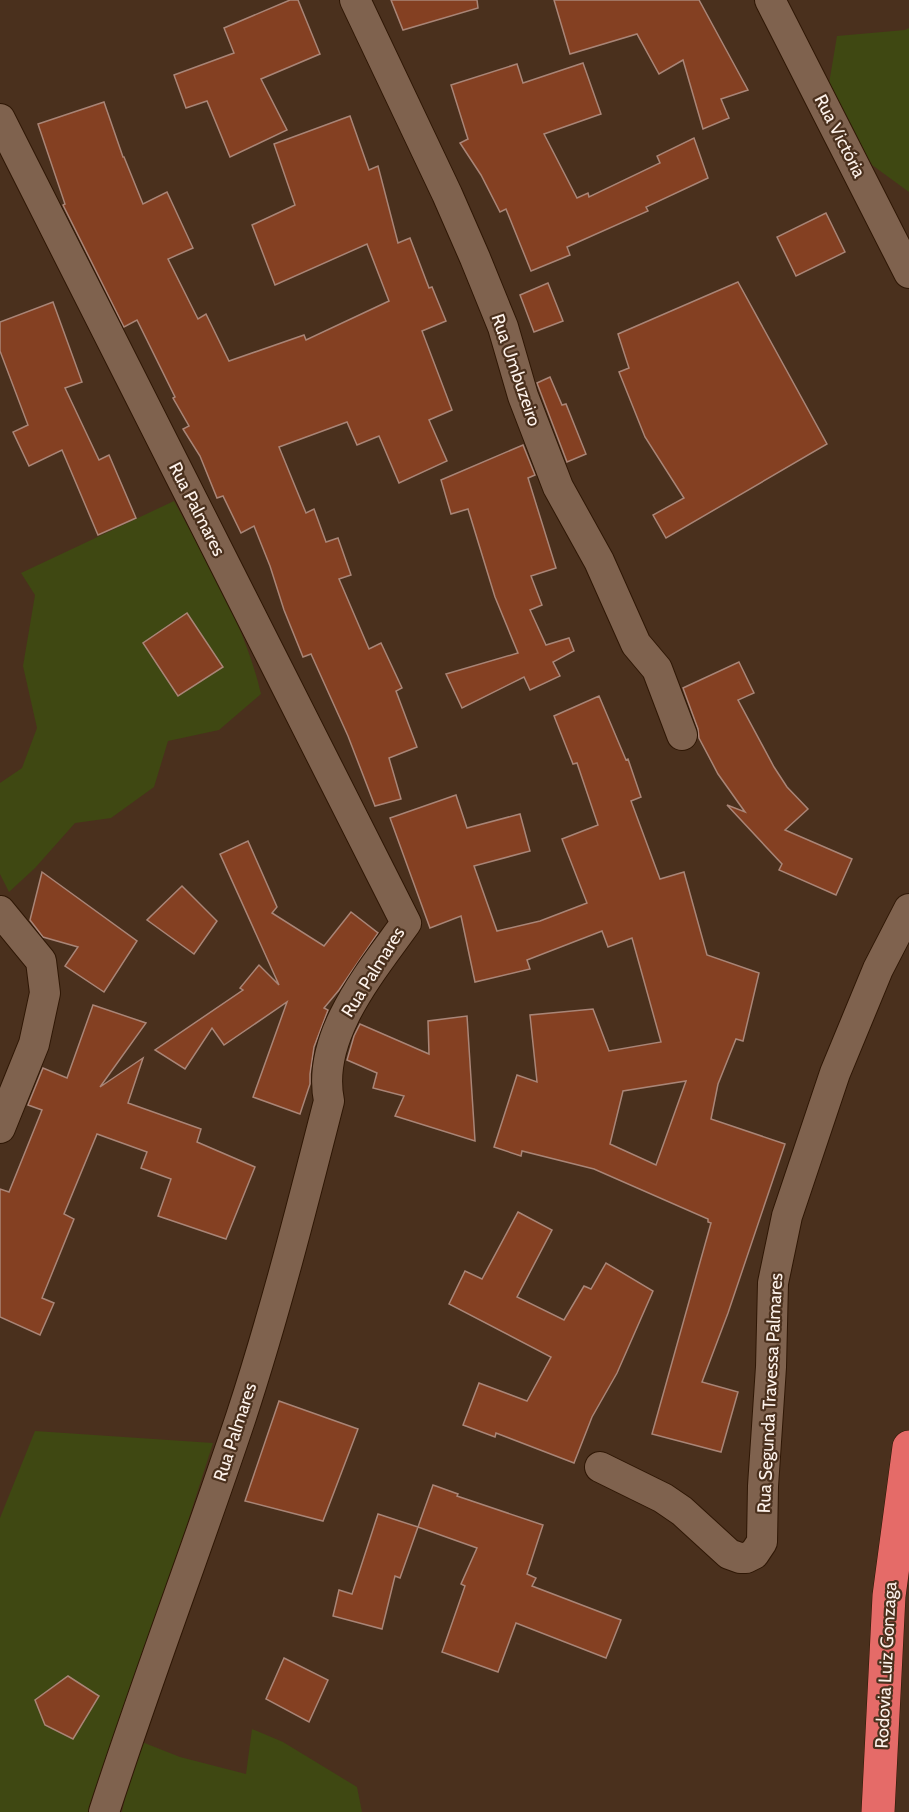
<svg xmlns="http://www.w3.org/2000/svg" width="909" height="1812" font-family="Cabin,sans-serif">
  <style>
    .green { fill: #3f4812 }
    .building { fill: #844022; stroke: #a98577; stroke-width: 1.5; fill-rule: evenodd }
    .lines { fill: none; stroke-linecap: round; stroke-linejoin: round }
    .street-casing { stroke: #2f1705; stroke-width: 32 }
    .highway-casing { stroke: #2f1705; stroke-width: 34 }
    .street { stroke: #7f624e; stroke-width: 30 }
    .highway { stroke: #e56b68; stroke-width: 33 }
    .labels { text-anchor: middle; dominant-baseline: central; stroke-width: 4.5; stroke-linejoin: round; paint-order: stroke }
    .street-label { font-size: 18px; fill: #fdf2eb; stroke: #4a301d }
  </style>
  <rect width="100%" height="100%" fill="#4a301d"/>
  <g class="green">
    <polygon points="909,28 909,192 872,165 828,90 837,36 905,30"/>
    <path d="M 174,501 C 208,563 245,625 261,694 L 219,730 L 168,741 L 154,787 L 111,818 L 75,823 L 35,868 L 9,892 L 0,874 L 0,783 L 22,768 L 37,728 L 23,666 L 35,595 L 21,573 Z"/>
    <polygon points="35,1431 213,1443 95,1812 0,1812 0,1518"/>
    <polygon points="252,1729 283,1742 357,1787 362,1812 122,1812 137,1740 180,1757 246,1774"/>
  </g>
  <g class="building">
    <polygon points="290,0 298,0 320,54 261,79 287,130 230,157 207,101 186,108 174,75 234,53 224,28"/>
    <polygon points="391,0 477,0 478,8 403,30"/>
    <polygon points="554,0 699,0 748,90 721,99 729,118 703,129 683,60 659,74 637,34 570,54"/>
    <polygon points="583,63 601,114 544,134 577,198 588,193 589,197 660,163 657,156 694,138 708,178 646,207 648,211 567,247 570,255 531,271 506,209 500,212 481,175 460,143 468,139 451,85 517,64 523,83"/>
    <polygon points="104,102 123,157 124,157 143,204 167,192 193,248 168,259 198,319 206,314 229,361 304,335 306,340 389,301 367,244 275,285 252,225 295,205 274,144 350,116 369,170 378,166 398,243 410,238 429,288 432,287 446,321 422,331 452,410 429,420 447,461 399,483 379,436 357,445 347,422 279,447 306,513 314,509 326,542 338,538 351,575 339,579 369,649 381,643 402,688 396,691 417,747 389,758 401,799 375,806 348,736 311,654 303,657 284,610 270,566 254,526 241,533 223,496 217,498 200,456 183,429 189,426 173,398 175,397 137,320 124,327 63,205 65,204 38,124"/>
    <polygon points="826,213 845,252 796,276 777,237"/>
    <polygon points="738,282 827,444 666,538 653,515 684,498 645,437 619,372 629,368 618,334"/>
    <polygon points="548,283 563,321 534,332 520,295"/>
    <polygon points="53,302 82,382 65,388 99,460 109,455 136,518 98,535 62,450 29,466 13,432 28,425 0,351 0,322"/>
    <polygon points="550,377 562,405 566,404 586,454 567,462 537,383"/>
    <polygon points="523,445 535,475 528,478 556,568 531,576 542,605 530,610 546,645 569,638 574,651 553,662 560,676 530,690 524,677 462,708 446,674 518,653 495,597 468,509 451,514 441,480"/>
    <polygon points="187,613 223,667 178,696 143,643"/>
    <polygon points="739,662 754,693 738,700 774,767 787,787 808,809 785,830 852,859 836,895 779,870 782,864 727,805 745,812 718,774 699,738 698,729 683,688"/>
    <path d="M 599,696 L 626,760 L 628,759 L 641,797 L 631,801 L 660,879 L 684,872 L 707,955 L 759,973 L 743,1041 L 736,1039 L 718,1084 L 711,1119 L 785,1144 L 728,1313 L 702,1382 L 738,1392 L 721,1452 L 652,1434 L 711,1223 L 708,1222 L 708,1219 L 594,1169 L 522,1151 L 521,1156 L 494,1147 L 517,1075 L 537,1082 L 530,1015 L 593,1009 L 609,1051 L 661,1042 L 632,938 L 608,947 L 602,931 L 527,960 L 530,969 L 475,982 L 461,916 L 430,928 L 390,818 L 456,795 L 467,828 L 520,814 L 530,851 L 474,866 L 497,931 L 540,921 L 587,903 L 562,839 L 598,825 L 577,763 L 573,764 L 554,716 ZM 686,1081 L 656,1165 L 610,1144 L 623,1091 Z"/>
    <polygon points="248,841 277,907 272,913 324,946 351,912 378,933 339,990 324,1008 328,1010 314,1047 310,1074 310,1084 300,1114 253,1097 287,1002 224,1045 212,1028 185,1069 155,1050 243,990 240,988 259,965 279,985 220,854"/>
    <polygon points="42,872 137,941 104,992 65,966 78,947 43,937 30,920"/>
    <polygon points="182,886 217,921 194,954 147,920"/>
    <polygon points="93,1005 146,1023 100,1087 143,1058 128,1103 201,1129 197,1142 255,1167 226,1239 158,1216 171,1179 141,1168 147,1152 97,1134 64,1214 74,1219 42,1298 54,1303 40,1335 0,1317 0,1189 9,1192 42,1110 28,1105 43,1068 67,1078"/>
    <polygon points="467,1016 475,1141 395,1116 404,1096 373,1088 377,1073 347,1060 354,1036 360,1024 429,1054 428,1021"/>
    <polygon points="518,1212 552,1230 517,1297 564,1320 584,1286 591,1289 606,1263 653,1291 617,1373 592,1417 574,1463 496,1433 495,1437 463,1425 479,1383 527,1401 551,1357 449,1304 465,1271 482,1279"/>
    <polygon points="279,1401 358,1429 323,1521 245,1501"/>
    <polygon points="433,1485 458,1494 457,1496 543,1525 527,1574 536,1578 532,1586 621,1620 606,1658 516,1623 498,1672 442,1652 465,1586 461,1584 477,1548 418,1527"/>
    <polygon points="378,1514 418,1527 400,1578 395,1576 382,1629 333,1616 339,1590 352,1594"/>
    <polygon points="284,1658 328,1680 309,1722 266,1699"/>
    <polygon points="68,1676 99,1696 73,1739 45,1725 35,1700"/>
  </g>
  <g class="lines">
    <g class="street-casing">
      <g id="street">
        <polyline points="355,0 447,194 475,258 503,327 523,396 558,487 599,561 636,644 657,669 682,735"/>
        <polyline points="770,0 909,273"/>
        <path d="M 0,119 L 406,923 C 371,972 316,1036 329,1101 C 302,1207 275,1313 241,1417 C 197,1549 147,1679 104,1812"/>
        <polyline points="0,911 41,961 45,993 34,1044 0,1128"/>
        <polyline points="600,1467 663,1498 682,1511 729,1554 740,1558 746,1558 754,1554 762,1542 763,1486 771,1367 773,1283 787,1216 835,1073 878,969 909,909"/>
      </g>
    </g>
    <g class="highway-casing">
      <polyline id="highway" points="878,1812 889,1596 909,1447"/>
    </g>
    <use href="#street" class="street"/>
    <use href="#highway" class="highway"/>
  </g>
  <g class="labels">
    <g class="street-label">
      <text transform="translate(840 136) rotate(63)">Rua Victória</text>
      <text transform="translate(516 370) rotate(71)">Rua Umbuzeiro</text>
      <text transform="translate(197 509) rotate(63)">Rua Palmares</text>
      <text transform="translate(373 972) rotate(-58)">Rua Palmares</text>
      <text transform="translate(770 1393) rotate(-87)">Rua Segunda Travessa Palmares</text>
      <text transform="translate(235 1432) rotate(-72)">Rua Palmares</text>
      <text transform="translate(886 1665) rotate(-87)">Rodovia Luiz Gonzaga</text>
    </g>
  </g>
</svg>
